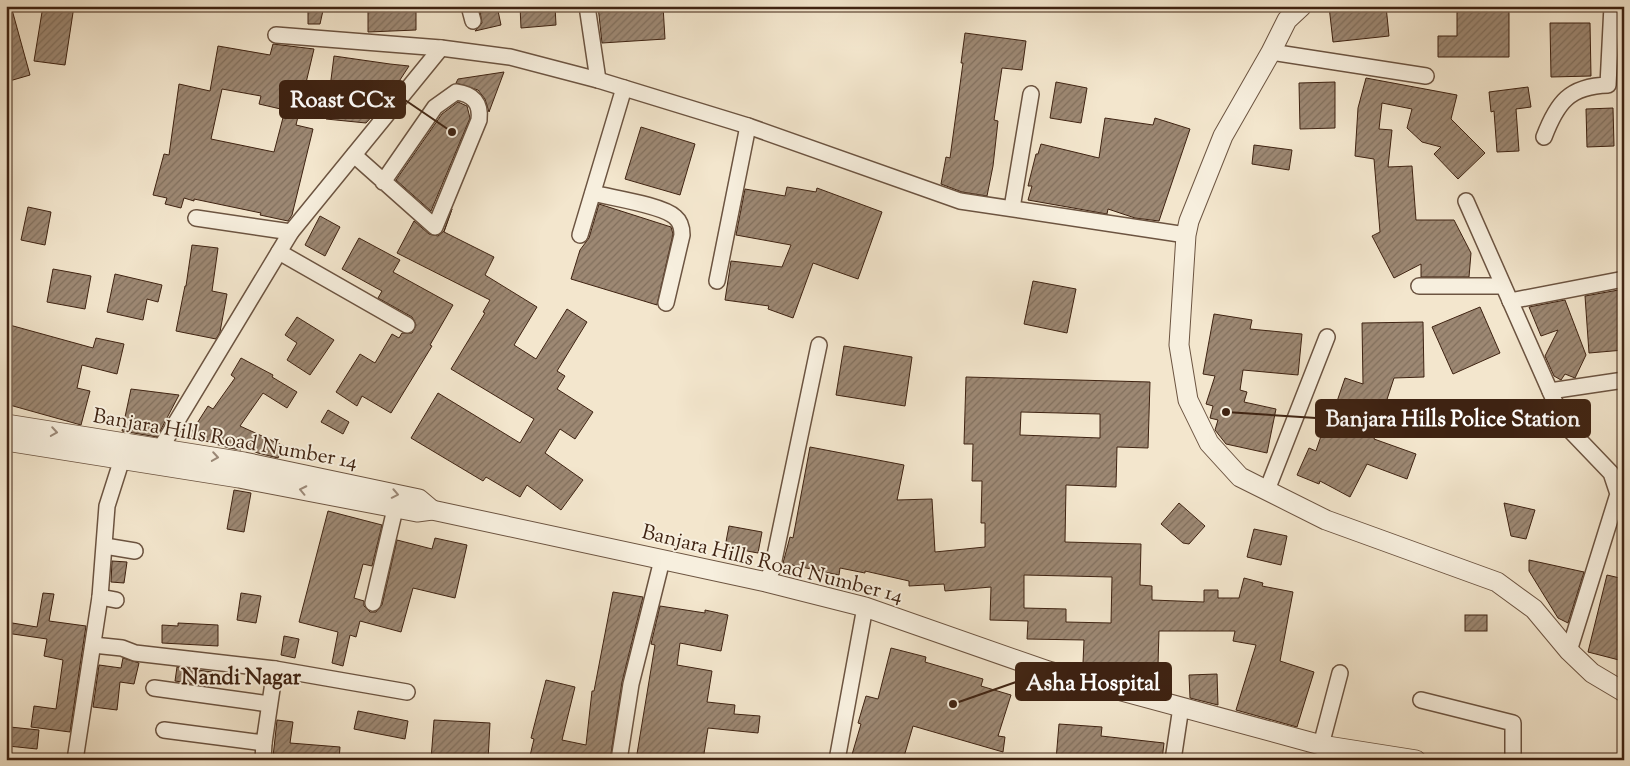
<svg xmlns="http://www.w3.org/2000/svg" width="1630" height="766" font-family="'Sorts Mill Goudy',serif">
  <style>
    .building { fill: url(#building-hatch); stroke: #3f2312; fill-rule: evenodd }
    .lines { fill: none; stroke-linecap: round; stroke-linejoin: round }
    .minor-casing { stroke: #6c5441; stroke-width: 18 }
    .tertiary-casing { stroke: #6c5441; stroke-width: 21 }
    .minor { stroke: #f7efde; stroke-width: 15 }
    .tertiary { stroke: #f7efde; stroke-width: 19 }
    .oneway { stroke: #9b8978 }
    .labels { text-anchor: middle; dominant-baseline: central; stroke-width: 4; stroke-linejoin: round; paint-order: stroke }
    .street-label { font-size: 21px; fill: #3f2312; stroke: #f7efde }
    .neighbourhood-label { font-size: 22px; font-weight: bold; fill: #3f2312; stroke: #f7efde }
    .leader { fill: none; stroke: #3f2312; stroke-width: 2 }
    .callout-dot { fill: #3f2312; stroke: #f7efde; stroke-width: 2 }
    .callout { fill: #3f2312; stroke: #3f2312; stroke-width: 2 }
    .callout-label { font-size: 22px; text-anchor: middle; font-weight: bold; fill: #fff }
  </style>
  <defs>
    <pattern id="building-hatch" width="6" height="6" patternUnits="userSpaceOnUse" patternTransform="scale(1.25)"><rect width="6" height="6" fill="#9d8873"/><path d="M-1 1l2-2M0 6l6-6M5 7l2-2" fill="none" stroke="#816f5d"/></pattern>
  </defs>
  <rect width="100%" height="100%" fill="#f3e6cd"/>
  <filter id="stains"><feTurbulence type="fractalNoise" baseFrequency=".004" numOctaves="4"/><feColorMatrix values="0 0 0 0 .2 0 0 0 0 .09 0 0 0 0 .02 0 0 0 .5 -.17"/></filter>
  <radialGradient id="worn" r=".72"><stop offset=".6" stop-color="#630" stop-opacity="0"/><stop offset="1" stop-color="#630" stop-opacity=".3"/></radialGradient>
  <g class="building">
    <polygon points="6,6 11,6 30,75 6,82"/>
    <polygon points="43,6 74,6 65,65 34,61"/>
    <polygon points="308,6 324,6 320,24 308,24"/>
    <polygon points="368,6 416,6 416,30 368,32"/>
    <polygon points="479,6 497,6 501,25 475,31 482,23"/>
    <polygon points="520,6 555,6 556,25 521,28"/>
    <polygon points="598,6 663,6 665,39 602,43"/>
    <polygon points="1329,6 1386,6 1389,36 1333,42"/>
    <polygon points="1457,8 1509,8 1509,57 1438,57 1438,36 1457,36"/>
    <polygon points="1550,23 1590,23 1591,76 1551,77"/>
    <polygon points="965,33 1026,41 1022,70 1002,68 994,120 998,121 993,166 987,196 962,192 941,184 946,157 950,158 963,63 961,63"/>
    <path d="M 273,44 L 314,49 L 296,125 L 313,129 L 292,215 L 288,221 L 260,215 L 261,213 L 194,199 L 194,201 L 184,198 L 181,208 L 165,204 L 167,198 L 153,195 L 164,154 L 169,155 L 179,84 L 210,91 L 218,46 L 270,55 ZM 222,89 L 261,96 L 259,104 L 285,110 L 274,152 L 211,139 Z"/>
    <polygon points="334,56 390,64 409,66 387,100 366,123 326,119"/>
    <polygon points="504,72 489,112 485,99 478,90 456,83 458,79"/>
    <polygon points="1366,78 1457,95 1451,119 1485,153 1458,179 1434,154 1441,147 1422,142 1407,128 1412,109 1382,103 1379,129 1392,130 1388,167 1412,166 1416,220 1454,220 1471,253 1469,277 1421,277 1421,264 1394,278 1372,236 1380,232 1374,159 1355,156 1358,108"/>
    <polygon points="1056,82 1087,88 1081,123 1050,118"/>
    <polygon points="1335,82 1335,128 1300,129 1299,83"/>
    <polygon points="1528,87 1531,107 1516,109 1519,151 1497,152 1494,111 1491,112 1489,92"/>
    <polygon points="458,102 467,106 470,118 431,211 396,180 442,114"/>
    <polygon points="1613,108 1614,146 1587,147 1586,109"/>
    <polygon points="1105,118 1153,125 1155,118 1190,129 1159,221 1135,218 1108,209 1107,214 1028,200 1032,186 1028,186 1036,154 1038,154 1041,144 1099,158"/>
    <polygon points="641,127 695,144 680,195 625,179"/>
    <polygon points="1254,145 1292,150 1289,170 1252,164"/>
    <polygon points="787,187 816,192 817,188 882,212 858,279 813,263 793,318 768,309 769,306 725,300 731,261 782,267 791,245 736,235 745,189 785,196"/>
    <polygon points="599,204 671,227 673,234 657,305 571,279 580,250 589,238"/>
    <polygon points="28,207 51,212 45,245 21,240"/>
    <polygon points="452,209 444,232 494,257 485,275 537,307 514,345 536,359 567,309 587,322 557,371 565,376 557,389 593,412 575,439 560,429 545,453 583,480 561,510 527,485 520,497 486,477 483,481 411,438 438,393 520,443 534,419 451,369 485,313 483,312 490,300 397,253 414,221 429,234 438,236 444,231"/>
    <polygon points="320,216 340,227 325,256 305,245"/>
    <polygon points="359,238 400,260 393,272 453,305 430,345 432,346 391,413 362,396 357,406 336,392 360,354 375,363 392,334 399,338 402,333 412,333 416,325 412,317 378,298 382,291 342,269"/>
    <polygon points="192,245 218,248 212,291 227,294 220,332 216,339 176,331 185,286 186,286"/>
    <polygon points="53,269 91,276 85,309 47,302"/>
    <polygon points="115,274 162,285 158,302 147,299 143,320 107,312"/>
    <polygon points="1033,281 1076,289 1067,333 1024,324"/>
    <polygon points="1624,289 1624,350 1589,353 1585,296"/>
    <polygon points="1565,300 1586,355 1575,378 1565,374 1561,380 1554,376 1545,356 1558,330 1541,336 1529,307"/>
    <polygon points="1480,307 1500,353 1453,374 1432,327"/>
    <polygon points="1214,314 1252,320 1250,329 1302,334 1298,375 1243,370 1240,390 1247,392 1244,402 1276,409 1267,453 1226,444 1215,430 1218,420 1210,418 1213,406 1206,404 1215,376 1203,374"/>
    <polygon points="297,317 334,340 310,375 287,360 297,343 285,335"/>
    <polygon points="1423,322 1424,377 1394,378 1374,439 1416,454 1407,479 1367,464 1350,497 1320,481 1319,484 1297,475 1309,448 1316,451 1328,415 1332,416 1345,378 1363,384 1362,323"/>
    <polygon points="6,324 93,348 96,338 124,344 117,374 82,365 77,388 90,391 81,425 6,404"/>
    <polygon points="844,346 912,357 905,406 836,395"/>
    <polygon points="241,358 273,375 272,377 297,392 287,408 263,393 240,426 284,446 278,458 258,453 243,447 241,450 229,448 189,436 208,406 213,409 235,378 231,375"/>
    <path d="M 966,377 L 1150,382 L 1148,448 L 1117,447 L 1116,487 L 1066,485 L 1065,542 L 1141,544 L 1140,585 L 1152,586 L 1152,600 L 1204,602 L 1204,590 L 1218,590 L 1218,598 L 1239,598 L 1244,578 L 1263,583 L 1262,586 L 1293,592 L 1280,661 L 1314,672 L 1297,727 L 1236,710 L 1256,645 L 1233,641 L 1235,631 L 1159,631 L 1158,665 L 1083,663 L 1084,640 L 1027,639 L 1028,621 L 990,620 L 991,587 L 945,591 L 944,584 L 909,586 L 909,581 L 865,571 L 865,573 L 840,568 L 839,575 L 783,563 L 790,537 L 793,538 L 810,447 L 904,465 L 897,500 L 932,499 L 935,552 L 985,547 L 985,523 L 981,523 L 982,481 L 972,481 L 973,444 L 964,444 ZM 1021,412 L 1100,414 L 1100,438 L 1020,435 ZM 1024,575 L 1112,577 L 1111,623 L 1066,622 L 1066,609 L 1024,608 Z"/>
    <polygon points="131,389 179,395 157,437 122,431"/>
    <polygon points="328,410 349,422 343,434 321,422"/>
    <polygon points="234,490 251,493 244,532 227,529"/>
    <polygon points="1179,503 1205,526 1189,544 1183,543 1161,524"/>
    <polygon points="1504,503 1535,510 1526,539 1511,536"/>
    <polygon points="328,511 382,525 372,566 363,564 354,598 364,601 364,606 370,612 376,612 382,605 397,540 432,549 435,538 467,545 455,598 413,588 401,632 360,621 356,637 350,635 343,666 332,663 338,632 299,622"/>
    <polygon points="729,526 762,532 758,553 725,547"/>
    <polygon points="1254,529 1287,536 1281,565 1247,557"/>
    <polygon points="1529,560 1584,572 1568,623 1558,618 1529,571"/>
    <polygon points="112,561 127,562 124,583 111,582"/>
    <polygon points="1607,575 1624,579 1624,641 1619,660 1588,652"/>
    <polygon points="613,592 643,597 622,682 610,760 529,760 534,739 531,738 546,680 575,687 562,740 586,745 592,691 594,691"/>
    <polygon points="43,593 54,594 49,621 86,626 70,732 31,727 34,706 56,709 63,660 44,656 47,639 6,633 6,622 37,627"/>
    <polygon points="241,593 261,596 256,623 237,620"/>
    <polygon points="660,606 705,613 705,610 728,615 721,651 680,643 677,665 712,671 707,702 735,705 734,714 760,716 758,733 708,728 703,760 636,760 655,645 651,644"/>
    <rect x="1465" y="615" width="22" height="16"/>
    <polygon points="178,623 218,625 218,646 162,643 162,625 178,626"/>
    <polygon points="284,636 299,639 295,658 281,655"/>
    <polygon points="891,648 926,657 925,662 983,679 981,686 1011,695 998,736 1005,737 1003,752 913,726 903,760 851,758 861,724 858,723 866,696 878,699"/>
    <polygon points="123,658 139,663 134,684 120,682 117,710 93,707 99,665 121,668"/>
    <polygon points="177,667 212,672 209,686 175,681"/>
    <polygon points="1217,674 1218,705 1190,698 1189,675"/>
    <polygon points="358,711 408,721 405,739 354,729"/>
    <polygon points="277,720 293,722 290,743 340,747 339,760 273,757"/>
    <polygon points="434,720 490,723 488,760 431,760"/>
    <polygon points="1059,724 1102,727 1101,736 1164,743 1162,760 1056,760"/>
    <polygon points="10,727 39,730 37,749 8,746"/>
  </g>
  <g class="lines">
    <g class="minor-casing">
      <g id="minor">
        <polyline points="469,6 473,21"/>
        <polyline points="587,6 598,80"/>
        <polyline points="276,35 441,48 510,57 598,80 748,126 960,201 1186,235"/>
        <polyline points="1271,52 1426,76"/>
        <path d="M 1544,137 C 1557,103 1569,86 1608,85 L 1612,6"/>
        <path d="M 354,155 L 435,227 L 479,120 C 481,103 473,94 456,92 L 435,107 L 383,182"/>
        <path d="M 593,193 C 612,198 662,205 675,217 C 681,222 682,228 682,235 L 666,303"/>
        <polyline points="1466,201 1565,425 1611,473 1618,494 1569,651"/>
        <polyline points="1012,208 1031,94"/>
        <polyline points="196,218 291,232"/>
        <polyline points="580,235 624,88"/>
        <polyline points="279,252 407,325"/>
        <polyline points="717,281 748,126"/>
        <polyline points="1419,286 1503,286"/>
        <polyline points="1510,301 1624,279"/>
        <polyline points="1550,391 1624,380"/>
        <polyline points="160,449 291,232 441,48"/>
        <polyline points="1267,490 1327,337"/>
        <polyline points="105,546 135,551"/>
        <polyline points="766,582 772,570 819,345"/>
        <polyline points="100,597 116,600"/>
        <polyline points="373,603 395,509"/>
        <polyline points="93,645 122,648 135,653 275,669 407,692"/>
        <polyline points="154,688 269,704"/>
        <polyline points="1421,700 1513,723 1513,760"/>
        <polyline points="164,730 264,743 275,669"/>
        <polyline points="1321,745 1340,673"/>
        <polyline points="75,760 100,597 107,506 122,459"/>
        <polyline points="263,760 264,743"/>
        <polyline points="619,760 631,684 662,560"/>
        <polyline points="837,760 865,607"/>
        <polyline points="1173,760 1181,707"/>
      </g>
    </g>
    <g class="tertiary-casing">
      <g id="tertiary">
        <polyline points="1302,6 1287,20 1271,52 1223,136 1189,221 1186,235 1179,345 1188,400 1209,443 1240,477 1326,520 1497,582 1534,609 1569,651 1592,673 1624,692"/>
        <polyline points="6,424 244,462 419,499 432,510"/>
        <polyline points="6,441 239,478 417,512 432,510 766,582 865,607 1048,671 1321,745 1416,760"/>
      </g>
    </g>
    <use href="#minor" class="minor"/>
    <use href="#tertiary" class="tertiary"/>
  </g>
  <defs><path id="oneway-chevron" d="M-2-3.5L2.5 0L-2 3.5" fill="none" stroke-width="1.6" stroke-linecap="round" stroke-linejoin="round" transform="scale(1.25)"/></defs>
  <g class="oneway">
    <use href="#oneway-chevron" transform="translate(54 432) rotate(9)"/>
    <use href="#oneway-chevron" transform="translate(215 457) rotate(9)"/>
    <use href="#oneway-chevron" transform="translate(303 490) rotate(-168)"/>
    <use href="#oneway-chevron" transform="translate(395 494) rotate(11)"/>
  </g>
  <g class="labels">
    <g class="street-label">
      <text transform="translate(225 440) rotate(10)">Banjara Hills Road Number 14</text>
      <text transform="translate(772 565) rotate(14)">Banjara Hills Road Number 14</text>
    </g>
    <g class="neighbourhood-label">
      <text x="241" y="679">Nandi Nagar</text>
    </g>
  </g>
  <path class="leader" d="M452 132L405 100M1226 412L1316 418M953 704L1016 682"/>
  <g class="callout-dot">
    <circle cx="452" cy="132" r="5"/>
    <circle cx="1226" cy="412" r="5"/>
    <circle cx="953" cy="704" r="5"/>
  </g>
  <g class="callout">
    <rect x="280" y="81" width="125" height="37" rx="5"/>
    <rect x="1316" y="400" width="274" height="37" rx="5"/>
    <rect x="1016" y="663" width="155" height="37" rx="5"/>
  </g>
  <g class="callout-label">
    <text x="343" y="107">Roast CCx</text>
    <text x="1453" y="426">Banjara Hills Police Station</text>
    <text x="1093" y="690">Asha Hospital</text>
  </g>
  <rect width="1630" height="766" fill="none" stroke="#f3e6cd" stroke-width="25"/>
  <rect x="8" y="8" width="1615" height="751" fill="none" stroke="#3f2312" stroke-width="2.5"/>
  <rect x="12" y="12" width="1605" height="741" fill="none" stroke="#3f2312"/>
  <rect width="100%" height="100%" filter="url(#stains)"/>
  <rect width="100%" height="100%" fill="url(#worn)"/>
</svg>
